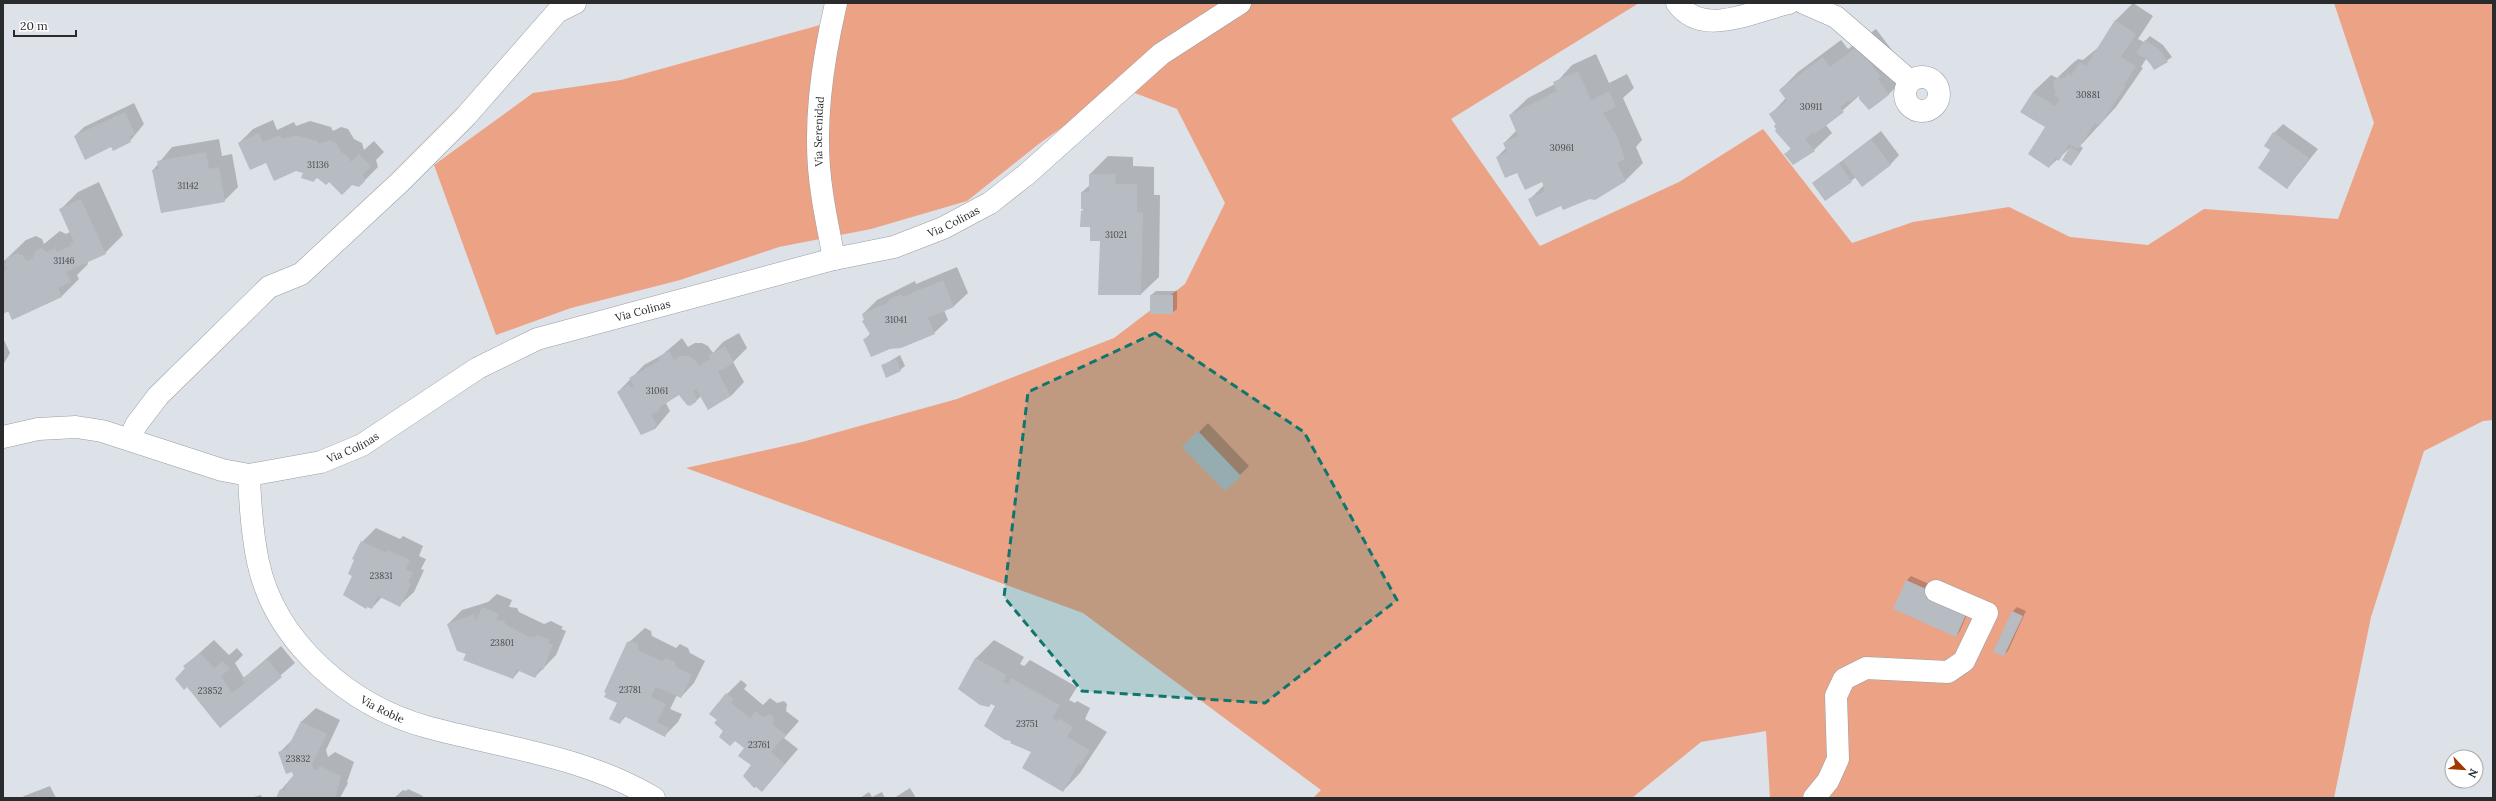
<svg xmlns="http://www.w3.org/2000/svg" width="2496" height="801" font-family="Lora,serif">
  <style>
    .green { fill: #eca285 }
    .shadow { fill: #0003 }
    .building { fill: #b7bbc2 }
    .lines { fill: none; stroke-linecap: round; stroke-linejoin: round }
    .minor-casing { stroke: #999da3; stroke-width: 23 }
    .minor { stroke: #fff; stroke-width: 22 }
    .marked { fill: #0f766e; fill-opacity: 0.2; stroke: #0f766e; stroke-width: 3; stroke-dasharray: 8 5; stroke-linejoin: round }
    .labels { text-anchor: middle; dominant-baseline: central; stroke-width: 3.5; stroke-linejoin: round; paint-order: stroke }
    .number-label { font-size: 9px; fill: #4c4f52 }
    .street-label { font-size: 11px; fill: #292b2d; stroke: #fff }
  </style>
  <rect width="100%" height="100%" fill="#dde1e8"/>
  <polygon class="green" points="845,3 1639,3 1451,119 1540,246 1679,182 1763,129 1852,243 1913,222 2009,207 2070,237 2148,245 2204,209 2338,219 2374,123 2334,3 2493,3 2493,420 2483,421 2424,451 2371,617 2334,798 1770,798 1766,731 1701,742 1632,798 1313,798 1321,790 1083,613 686,468 802,442 957,399 1114,338 1185,284 1225,203 1177,109 1119,87 1040,143 967,201 871,229 779,247 680,280 571,308 496,335 434,165 533,93 621,80 842,19"/>
  <g class="shadow">
    <polygon points="2133,3 2153,16 2138,39 2144,42 2150,36 2163,45 2172,57 2155,69 2146,59 2141,67 2143,68 2116,107 2080,146 2083,148 2075,160 2071,165 2070,148 2049,167 2046,127 2033,92 2051,75 2057,78 2073,63 2078,59 2083,60 2100,46 2115,21"/>
    <polygon points="1876,29 1898,58 1907,76 1889,94 1869,108 1860,95 1826,125 1832,133 1814,150 1793,164 1786,154 1791,148 1770,115 1786,98 1780,90 1798,72 1841,40 1848,49"/>
    <polygon points="1596,54 1609,83 1627,74 1634,88 1623,98 1642,140 1636,147 1643,163 1625,181 1590,198 1529,200 1544,185 1542,181 1517,171 1497,157 1506,148 1504,143 1517,130 1510,115 1528,98 1555,84 1572,65"/>
    <polygon points="134,103 144,124 130,141 112,146 75,136 84,127"/>
    <polygon points="273,120 277,130 294,122 296,126 310,121 331,127 333,131 341,127 348,129 354,139 362,143 364,150 374,141 384,152 376,160 378,167 359,186 318,177 313,181 304,173 266,161 239,143 253,129"/>
    <polygon points="2283,124 2318,149 2287,188 2272,150 2274,133"/>
    <polygon points="1881,131 1899,155 1890,165 1856,177 1851,181 1813,183"/>
    <polygon points="219,139 222,156 232,154 238,187 224,201 158,200 153,170 172,147"/>
    <polygon points="1108,156 1133,157 1133,166 1154,167 1154,195 1160,195 1159,277 1141,294 1082,211 1085,208 1082,192 1090,185 1090,174"/>
    <polygon points="99,182 123,235 105,253 87,261 88,264 77,275 79,279 61,297 3,313 3,262 26,240 36,236 42,239 44,244 60,231 66,234 70,232 60,210 78,192"/>
    <polygon points="957,267 968,293 954,306 944,310 948,320 934,333 865,339 871,333 863,314 877,300 915,281 916,284"/>
    <polygon points="1156,291 1177,291 1177,309 1172,313 1151,295"/>
    <polygon points="739,333 747,348 733,362 744,382 731,396 701,396 696,401 679,394 666,403 670,411 655,429 618,392 644,365 662,355 682,338 688,347 695,343 702,343 708,346 713,353 723,342"/>
    <polygon points="3,338 10,353 3,365"/>
    <polygon points="900,355 905,366 900,370 882,366"/>
    <polygon points="1208,423 1249,466 1225,490 1184,447"/>
    <polygon points="376,528 400,539 403,536 423,546 419,556 426,559 421,569 424,570 414,592 400,605 382,597 372,608 353,575 362,542"/>
    <polygon points="1911,576 1972,603 1960,631 1956,636 1907,580"/>
    <polygon points="497,594 512,600 509,607 517,608 519,612 544,624 551,621 563,627 561,629 566,631 556,655 535,677 520,670 513,678 467,654 448,624 462,610 488,602"/>
    <polygon points="2017,607 2026,611 2008,651 2003,655 1994,651 2013,611"/>
    <polygon points="645,628 651,631 652,636 676,648 680,644 688,648 690,653 705,661 694,683 681,697 677,695 670,709 682,714 678,722 664,736 626,716 620,723 618,703 628,643"/>
    <polygon points="214,640 229,655 237,648 243,655 235,663 244,678 281,646 295,663 220,727 185,666"/>
    <polygon points="994,640 1024,657 1020,664 1024,666 1030,660 1077,687 1069,700 1075,703 1077,701 1090,708 1085,719 1107,732 1080,773 1063,791 1032,752 1012,740 997,706 959,689 976,658"/>
    <polygon points="741,680 747,685 744,689 763,705 770,698 777,703 784,701 787,704 786,711 799,721 784,738 798,749 762,791 746,748 725,731 718,720 727,694"/>
    <polygon points="316,708 340,720 326,750 328,757 335,752 354,762 347,782 348,783 340,798 277,798 281,790 294,775 279,753 293,739 302,721"/>
    <polygon points="50,786 56,798 22,798 24,796"/>
    <polygon points="910,788 916,798 894,798"/>
    <polygon points="408,789 423,796 422,798 394,798 403,790 406,791"/>
    <polygon points="869,792 872,797 882,792 885,798 860,798"/>
    <polygon points="261,795 262,798 251,798"/>
  </g>
  <g class="building">
    <polygon points="2115,20 2136,34 2121,57 2136,66 2124,85 2126,86 2099,126 2095,123 2078,149 2069,144 2059,161 2055,158 2049,168 2028,154 2045,127 2020,112 2033,92 2055,106 2060,99 2054,95 2056,91 2053,86 2054,80 2059,77 2065,78 2068,73 2071,76 2080,62 2086,66"/>
    <polygon points="2145,40 2159,49 2168,62 2154,70 2148,60 2136,53"/>
    <polygon points="1858,46 1881,77 1878,79 1889,95 1869,110 1859,99 1859,95 1850,102 1849,100 1840,107 1844,112 1815,134 1813,133 1805,139 1815,151 1793,165 1784,154 1791,149 1775,131 1776,129 1774,126 1776,124 1769,114 1787,101 1779,90 1823,57 1830,67"/>
    <polygon points="1578,71 1591,100 1609,91 1616,107 1603,113 1617,136 1625,159 1617,163 1626,181 1595,200 1590,199 1563,210 1561,206 1536,217 1528,199 1545,191 1542,182 1525,190 1517,173 1505,178 1496,157 1507,152 1503,143 1518,136 1509,115 1557,91 1553,82"/>
    <polygon points="125,112 135,134 129,137 131,142 113,151 111,147 85,160 74,136"/>
    <polygon points="2273,132 2309,158 2287,189 2258,168 2270,150 2264,146"/>
    <polygon points="259,133 263,142 280,135 282,139 296,135 317,141 319,144 330,140 337,144 341,152 349,157 350,162 359,154 371,166 363,174 365,181 359,187 352,185 342,195 329,182 326,185 316,177 314,182 301,178 303,173 296,171 274,181 266,163 250,170 238,143"/>
    <polygon points="1871,139 1891,165 1862,187 1843,161"/>
    <polygon points="2070,147 2079,152 2071,166 2062,160"/>
    <polygon points="206,152 209,169 219,167 225,202 161,213 152,170 159,169 157,161"/>
    <polygon points="1839,163 1852,182 1825,201 1812,183"/>
    <polygon points="1089,174 1116,174 1115,184 1137,184 1137,212 1143,213 1141,295 1098,295 1100,241 1090,241 1090,227 1080,227 1081,211 1088,209 1081,209 1081,192 1089,192"/>
    <polygon points="81,199 106,254 66,272 71,282 58,288 62,297 12,320 8,311 3,314 3,271 7,269 5,265 7,258 17,253 24,256 26,261 33,258 35,251 41,248 47,252 55,248 57,252 71,246 70,243 74,242 59,209"/>
    <polygon points="943,280 954,307 928,318 935,334 901,348 890,349 871,357 863,339 871,336 862,321 864,320 862,314 889,302 888,300 901,294 902,297"/>
    <rect x="1150" y="295" width="23" height="19"/>
    <polygon points="725,346 734,363 718,372 731,396 708,410 696,389 693,391 697,399 696,402 690,406 687,405 679,395 660,407 659,411 651,414 657,425 654,427 655,429 641,435 617,392 629,384 631,388 634,387 629,378 660,360 658,357 669,351 674,360 680,356 688,356 695,360 699,366 710,359 708,356"/>
    <polygon points="896,359 901,371 886,378 881,365"/>
    <polygon points="1198,431 1241,476 1225,491 1182,447"/>
    <polygon points="361,541 387,553 388,550 410,560 406,569 413,573 408,582 411,584 400,607 378,596 372,609 367,607 366,609 343,595 352,576 348,574 354,560 352,559"/>
    <polygon points="1906,580 1969,608 1956,637 1893,609"/>
    <polygon points="482,607 499,614 496,620 504,621 506,625 530,637 530,635 535,638 536,634 550,640 548,643 553,645 543,670 540,668 535,678 517,670 513,679 463,660 466,654 457,651 447,624 474,614 476,621"/>
    <polygon points="2012,611 2023,616 2004,656 1993,652"/>
    <polygon points="631,641 638,644 638,650 662,661 666,658 675,662 676,667 692,675 681,698 656,687 651,697 666,704 657,722 669,728 665,737 624,716 620,724 609,719 617,703 604,697 606,693 604,692 627,642"/>
    <polygon points="200,653 214,668 223,661 230,669 221,676 232,693 245,683 242,679 267,659 282,677 220,728 187,687 184,690 175,679 185,668 183,666"/>
    <polygon points="975,658 1007,675 1003,682 1008,684 1011,678 1060,705 1052,718 1057,721 1058,718 1073,727 1067,737 1090,750 1081,765 1078,764 1063,792 1022,768 1031,752 1010,743 1011,741 1005,740 984,726 995,706 991,704 989,707 980,705 958,689"/>
    <polygon points="726,693 734,699 731,703 750,718 756,711 763,717 770,714 774,718 773,725 786,735 771,752 785,764 762,792 756,787 754,788 743,776 751,765 738,756 744,748 735,741 730,746 719,737 723,731 714,723 717,720 709,714"/>
    <polygon points="301,721 327,734 312,764 314,770 318,770 320,766 341,776 335,798 276,798 280,789 284,791 290,779 294,777 292,772 286,774 278,752 287,749"/>
  </g>
  <g class="lines">
    <g class="minor-casing">
      <g id="minor">
        <path d="M 1677,3 C 1703,39 1755,10 1789,3"/>
        <polyline points="1804,3 1836,17 1910,81"/>
        <circle cx="1922" cy="94" r="17"/>
        <path id="s1" d="M 834,259 C 830,237 825,215 822,193 C 812,130 822,64 836,3"/>
        <path id="s2" d="M 3,437 L 38,429 L 76,427 L 102,431 L 222,470 L 249,475 L 321,462 L 362,445 L 478,368 L 537,339 L 834,259 L 894,247 L 943,228 L 990,203 L 1027,174 L 1161,54 L 1240,3"/>
        <polyline points="130,438 136,425 158,396 269,287 301,274 399,183 466,116 557,12 575,3"/>
        <path id="s3" d="M 249,475 C 250,504 252,533 258,562 C 275,642 350,706 427,727 C 504,748 584,756 654,798"/>
        <polyline points="1814,798 1828,781 1838,759 1836,696 1844,679 1866,668 1948,672 1964,661 1987,613 1936,591"/>
      </g>
    </g>
    <use href="#minor" class="minor"/>
  </g>
  <path class="marked" d="M 1155,333 L 1304,432 L 1397,600 L 1265,703 L 1082,691 L 1004,597 L 1028,392 Z"/>
  <g class="labels">
    <g class="number-label">
      <text x="2088" y="94">30881</text>
      <text x="1811" y="106">30911</text>
      <text x="1562" y="147">30961</text>
      <text x="318" y="164">31136</text>
      <text x="188" y="185">31142</text>
      <text x="1116" y="234">31021</text>
      <text x="64" y="260">31146</text>
      <text x="896" y="319">31041</text>
      <text x="657" y="390">31061</text>
      <text x="381" y="575">23831</text>
      <text x="502" y="642">23801</text>
      <text x="630" y="689">23781</text>
      <text x="210" y="690">23852</text>
      <text x="1027" y="723">23751</text>
      <text x="759" y="744">23761</text>
      <text x="298" y="758">23832</text>
    </g>
    <g class="street-label">
      <text stroke="none"><textPath href="#s1" startOffset="129">Via Serenidad</textPath></text>
      <text stroke="none"><textPath href="#s2" startOffset="1010">Via Colinas</textPath></text>
      <text stroke="none"><textPath href="#s2" startOffset="686">Via Colinas</textPath></text>
      <text stroke="none"><textPath href="#s2" startOffset="362">Via Colinas</textPath></text>
      <text stroke="none"><textPath href="#s3" startOffset="287">Via Roble</textPath></text>
    </g>
  </g>
  <rect width="2496" height="801" fill="none" stroke="#292b2d" stroke-width="8"/>
  <g transform="translate(2464 769) rotate(115)"><circle r="19" fill="#ffffff" stroke="#a9aaab"/>
  <path d="M0-3L7 15L0 10L-7 15Z" fill="#9e3a00"/>
  <text y="-6" font-size="11" font-weight="bold" text-anchor="middle" fill="#292b2d">N</text>
  </g>
  <path d="M14 30v6h62v-6" fill="none" stroke="#292b2d" stroke-width="2"/>
  <text x="20" y="30" font-size="12" fill="#292b2d" stroke="#ffffff" stroke-width="3" paint-order="stroke">20 m</text>
</svg>
